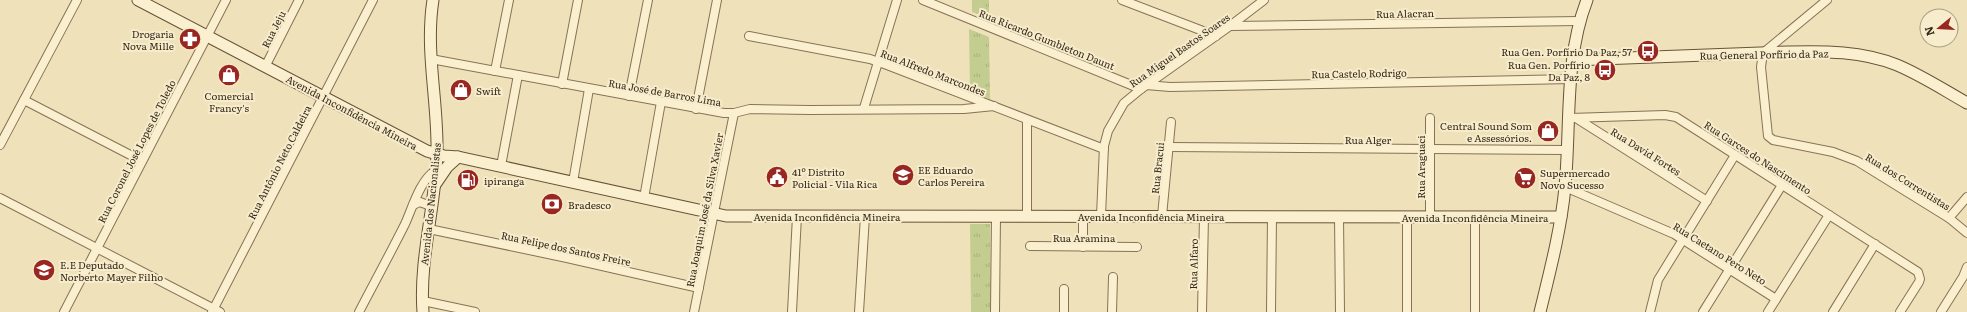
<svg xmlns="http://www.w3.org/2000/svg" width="1967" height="312" font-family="Literata,serif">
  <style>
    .grass { fill: url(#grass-tufts) }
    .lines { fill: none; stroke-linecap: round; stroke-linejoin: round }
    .street-casing { stroke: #877255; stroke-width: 10 }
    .secondary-casing { stroke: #685338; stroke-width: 13 }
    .street { stroke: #faefce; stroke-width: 8 }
    .secondary { stroke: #faefce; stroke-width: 11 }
    .labels { text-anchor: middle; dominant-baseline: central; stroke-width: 4; stroke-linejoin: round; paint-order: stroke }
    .street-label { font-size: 10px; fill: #35291a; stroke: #f7eccb }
    .poi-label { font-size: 10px; fill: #35291a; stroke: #f7eccb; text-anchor: start }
  </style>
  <defs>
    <pattern id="grass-tufts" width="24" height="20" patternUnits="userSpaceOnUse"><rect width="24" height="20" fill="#c3cd8f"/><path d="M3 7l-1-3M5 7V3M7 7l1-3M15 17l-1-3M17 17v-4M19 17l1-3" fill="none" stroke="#a8b07b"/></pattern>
  </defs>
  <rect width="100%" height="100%" fill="#efe2bb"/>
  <g class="grass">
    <polygon points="972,0 989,0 989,18 972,12"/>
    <polygon points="969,29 989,37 990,99 970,90"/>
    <polygon points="970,224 990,224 991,312 971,312"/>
  </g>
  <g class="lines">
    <g class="street-casing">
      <g id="street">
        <polyline points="923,0 1141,89"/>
        <polyline points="1122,0 1216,36"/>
        <polyline points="1827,0 1763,53 1761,67 1768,136 1773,140 1833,152 1857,161 1949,218 1967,233"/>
        <polyline points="1230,26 1580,21"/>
        <polyline points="749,36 870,59 887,65 1104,149"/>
        <polyline points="431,59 724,113 734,113 750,109 810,110 964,109 994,106"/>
        <polyline points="265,67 299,0"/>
        <polyline points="495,71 509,0"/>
        <polyline points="562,84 578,0"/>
        <polyline points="1146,85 1170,87 1572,79"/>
        <polyline points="629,96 648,0"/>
        <polyline points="24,100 142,161"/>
        <polyline points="864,108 897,0"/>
        <polyline points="696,109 717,0"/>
        <polyline points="1570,118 1665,115 1676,117 1918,272 1920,279 1919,282 1900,312"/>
        <polyline points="1576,118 1707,201"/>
        <polyline points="0,145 77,0"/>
        <polyline points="1169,147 1567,150"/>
        <polyline points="501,166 518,75"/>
        <polyline points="573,182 589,89"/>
        <polyline points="1565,187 1674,234 1776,299"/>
        <polyline points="0,198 220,312"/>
        <polyline points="644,198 661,102"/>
        <polyline points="413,205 420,202 428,205 431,209"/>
        <polyline points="1027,216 1027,120"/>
        <polyline points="1083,216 1083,247"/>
        <polyline points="1101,216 1104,146 1108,131 1124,103 1141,89 1230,26 1264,0"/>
        <polyline points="1162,216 1171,122"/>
        <polyline points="1339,216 1340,312"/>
        <polyline points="1407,217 1407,312"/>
        <polyline points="1430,217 1430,118"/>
        <polyline points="1949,218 1967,197"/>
        <polyline points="429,229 567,258 699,288"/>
        <polyline points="1030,246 1137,247"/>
        <polyline points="1064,289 1064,312"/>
        <polyline points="423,301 475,312"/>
        <polyline points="64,312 226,0"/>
        <polyline points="212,312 373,0"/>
        <path d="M 359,312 C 374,283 390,254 405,224 C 412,209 420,180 435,171"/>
        <polyline points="694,312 734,113"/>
        <polyline points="792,312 797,216"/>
        <polyline points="859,312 865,216"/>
        <polyline points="995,312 996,216"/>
        <polyline points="1112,312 1113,277"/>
        <polyline points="1202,312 1204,217"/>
        <polyline points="1271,312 1272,216"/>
        <polyline points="1475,312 1475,217"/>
        <polyline points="1650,312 1658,280 1735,155"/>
        <polyline points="1703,312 1782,185"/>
        <polyline points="1768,312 1829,215"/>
        <polyline points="1833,312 1875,244"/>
        <polyline points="1941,312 1963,277 1967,267"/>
      </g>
    </g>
    <g class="secondary-casing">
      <g id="secondary">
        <polyline points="138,0 427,151 444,156 458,157 726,216 1561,217"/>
        <path d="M 1573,60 L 1788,52 C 1825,51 1862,51 1897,65 C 1921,75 1944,90 1967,103"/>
        <polyline points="434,186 447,167 458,157"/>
        <path d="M 423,312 C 419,258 436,205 437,152 C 438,101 425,51 433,0"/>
        <path d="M 1540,312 C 1550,271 1561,229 1565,187 C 1571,125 1564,59 1587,0"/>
      </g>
    </g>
    <use href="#street" class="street"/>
    <use href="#secondary" class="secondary"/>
  </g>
  <defs>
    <g id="pharmacy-disc" transform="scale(1.15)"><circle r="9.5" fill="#982722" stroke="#f7eccb"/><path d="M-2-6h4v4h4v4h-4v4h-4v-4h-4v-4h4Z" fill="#fff"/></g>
    <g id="bus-disc" transform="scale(1.15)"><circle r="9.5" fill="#982722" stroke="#f7eccb"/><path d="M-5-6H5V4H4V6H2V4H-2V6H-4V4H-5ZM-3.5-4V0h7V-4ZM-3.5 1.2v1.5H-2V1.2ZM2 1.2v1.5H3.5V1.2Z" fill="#fff"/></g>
    <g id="shop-disc" transform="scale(1.15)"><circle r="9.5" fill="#982722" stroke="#f7eccb"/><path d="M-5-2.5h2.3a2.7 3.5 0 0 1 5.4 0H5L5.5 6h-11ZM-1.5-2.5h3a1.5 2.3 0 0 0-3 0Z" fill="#fff"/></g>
    <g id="school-disc" transform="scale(1.15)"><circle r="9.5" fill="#982722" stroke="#f7eccb"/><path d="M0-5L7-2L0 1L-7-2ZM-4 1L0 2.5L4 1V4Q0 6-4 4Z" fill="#fff"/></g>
    <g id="civic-disc" transform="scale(1.15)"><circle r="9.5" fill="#982722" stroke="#f7eccb"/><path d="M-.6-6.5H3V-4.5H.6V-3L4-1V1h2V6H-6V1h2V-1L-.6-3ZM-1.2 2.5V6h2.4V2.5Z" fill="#fff"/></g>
    <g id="supermarket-disc" transform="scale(1.15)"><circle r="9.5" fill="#982722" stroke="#f7eccb"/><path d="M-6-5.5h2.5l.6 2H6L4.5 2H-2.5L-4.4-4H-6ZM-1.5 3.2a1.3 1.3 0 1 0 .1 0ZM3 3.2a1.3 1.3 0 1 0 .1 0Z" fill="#fff"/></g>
    <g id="fuel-disc" transform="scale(1.15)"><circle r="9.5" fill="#982722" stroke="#f7eccb"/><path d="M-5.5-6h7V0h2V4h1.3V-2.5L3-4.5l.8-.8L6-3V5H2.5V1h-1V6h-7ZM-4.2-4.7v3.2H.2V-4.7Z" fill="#fff"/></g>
    <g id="bank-disc" transform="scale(1.15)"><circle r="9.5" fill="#982722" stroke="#f7eccb"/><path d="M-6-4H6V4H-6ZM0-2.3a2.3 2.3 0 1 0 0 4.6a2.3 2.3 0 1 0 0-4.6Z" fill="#fff"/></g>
  </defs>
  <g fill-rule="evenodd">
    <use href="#pharmacy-disc" x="190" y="39"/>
    <use href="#bus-disc" x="1648" y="51"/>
    <use href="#bus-disc" x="1605" y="70"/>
    <use href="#shop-disc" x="229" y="75"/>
    <use href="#shop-disc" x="461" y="90"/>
    <use href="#shop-disc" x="1548" y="131"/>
    <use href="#school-disc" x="903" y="175"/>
    <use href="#civic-disc" x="777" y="177"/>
    <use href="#supermarket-disc" x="1525" y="178"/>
    <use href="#fuel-disc" x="468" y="180"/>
    <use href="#bank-disc" x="552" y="204"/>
    <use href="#school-disc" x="44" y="270"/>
  </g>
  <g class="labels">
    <g class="street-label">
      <text transform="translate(1405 13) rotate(-1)">Rua Alacran</text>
      <text transform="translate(273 29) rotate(-63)">Rua Jeju</text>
      <text transform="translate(1047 39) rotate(22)">Rua Ricardo Gumbleton Daunt</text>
      <text transform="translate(1179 50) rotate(-35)">Rua Miguel Bastos Soares</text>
      <text transform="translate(1764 54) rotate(-1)">Rua General Porfírio da Paz</text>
      <text transform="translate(933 72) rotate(21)">Rua Alfredo Marcondes</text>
      <text transform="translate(1359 73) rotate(-1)">Rua Castelo Rodrigo</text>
      <text transform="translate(665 92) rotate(10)">Rua José de Barros Lima</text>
      <text transform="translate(352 112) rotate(28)">Avenida Inconfidência Mineira</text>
      <text x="1368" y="139">Rua Alger</text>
      <text transform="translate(136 151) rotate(-63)">Rua Coronel José Lopes de Toledo</text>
      <text transform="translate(1646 151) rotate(32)">Rua David Fortes</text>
      <text transform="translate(1758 157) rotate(33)">Rua Garces do Nascimento</text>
      <text transform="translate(279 162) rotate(-63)">Rua Antônio Neto Caldeira</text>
      <text transform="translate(1420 167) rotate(-90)">Rua Araguaci</text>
      <text transform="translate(1157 168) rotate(-84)">Rua Bracui</text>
      <text transform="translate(1908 181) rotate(32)">Rua dos Correntistas</text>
      <text transform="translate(430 204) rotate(-84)">Avenida dos Nacionalistas</text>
      <text transform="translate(704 210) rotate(-79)">Rua Joaquim José da Silva Xavier</text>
      <text x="827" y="216">Avenida Inconfidência Mineira</text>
      <text x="1151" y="216">Avenida Inconfidência Mineira</text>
      <text x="1475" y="217">Avenida Inconfidência Mineira</text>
      <text x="1084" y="237">Rua Aramina</text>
      <text transform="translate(566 248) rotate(12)">Rua Felipe dos Santos Freire</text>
      <text transform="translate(1720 253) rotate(32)">Rua Caetano Pero Neto</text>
      <text transform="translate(1193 264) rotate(-89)">Rua Alfaro</text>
    </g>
    <g class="poi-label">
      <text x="174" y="33" text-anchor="end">Drogaria<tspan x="174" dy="12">Nova Mille</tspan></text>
      <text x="1632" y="51" text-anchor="end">Rua Gen. Porfírio Da Paz, 57</text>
      <text x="1590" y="64" text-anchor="end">Rua Gen. Porfírio<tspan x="1590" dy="12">Da Paz, 8</tspan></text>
      <text x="476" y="90">Swift</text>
      <text x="229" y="95" text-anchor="middle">Comercial<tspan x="229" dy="12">Francy's</tspan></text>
      <text x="1532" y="125" text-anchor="end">Central Sound Som<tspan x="1532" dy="12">e Assessórios.</tspan></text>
      <text x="918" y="169">EE Eduardo<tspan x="918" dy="12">Carlos Pereira</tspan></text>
      <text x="792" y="171">41º Distrito<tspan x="792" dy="12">Policial - Vila Rica</tspan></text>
      <text x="1540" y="172">Supermercado<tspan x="1540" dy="12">Novo Sucesso</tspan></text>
      <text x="484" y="180">ipiranga</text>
      <text x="568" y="204">Bradesco</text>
      <text x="60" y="264">E.E Deputado<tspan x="60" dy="12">Norberto Mayer Filho</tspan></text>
    </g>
  </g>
  <g transform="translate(1939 28) rotate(252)"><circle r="19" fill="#f7eccb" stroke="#a99e84"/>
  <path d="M0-3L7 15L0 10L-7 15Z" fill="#982722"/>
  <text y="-6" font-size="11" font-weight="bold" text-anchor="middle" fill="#35291a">N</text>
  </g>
</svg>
